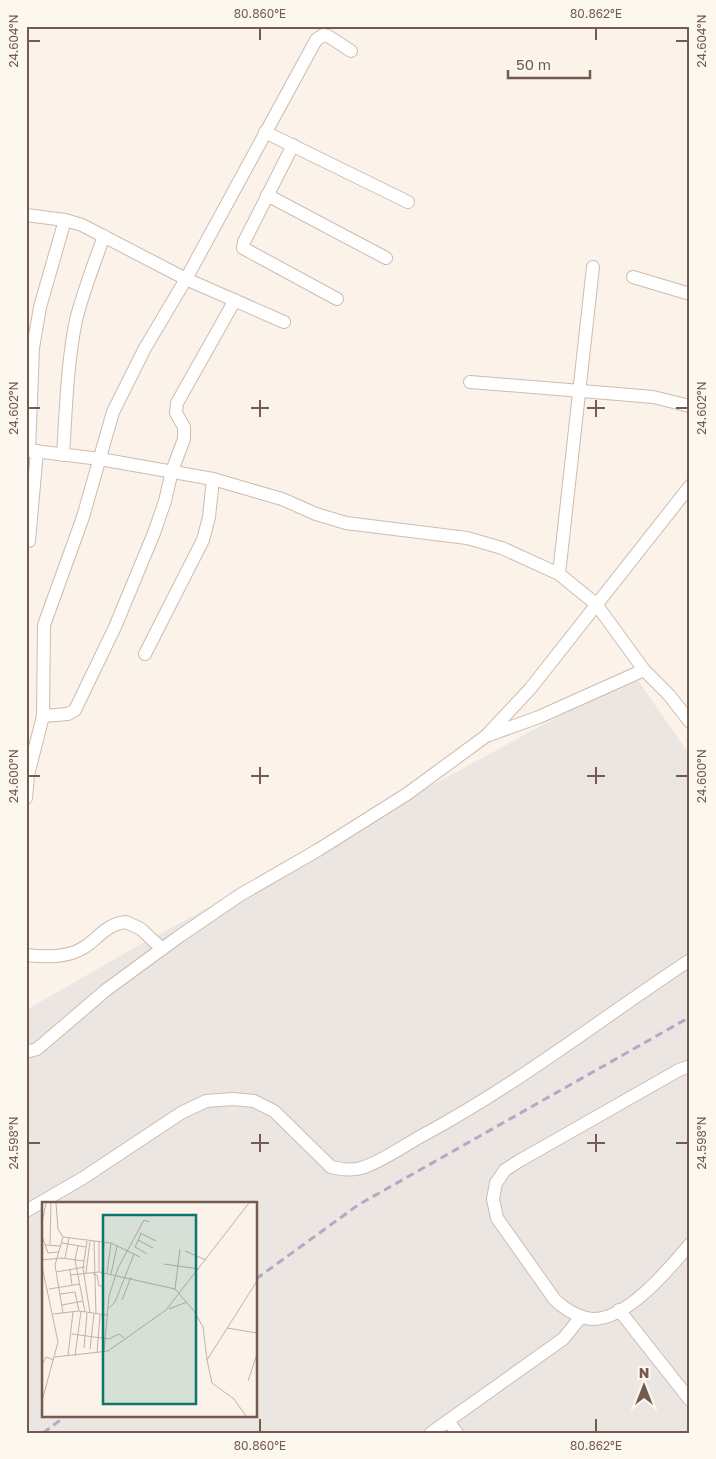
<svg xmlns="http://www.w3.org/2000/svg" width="716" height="1459" font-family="'Golos Text',sans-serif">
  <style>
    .industrial { fill: #ece6e2; fill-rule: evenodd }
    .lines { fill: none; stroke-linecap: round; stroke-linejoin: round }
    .minor-casing { stroke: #ccbcb0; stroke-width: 14 }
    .minor { stroke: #fff; stroke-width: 12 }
    .rail { stroke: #b6a8c4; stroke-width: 3; stroke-dasharray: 8 5; stroke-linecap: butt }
    .ticks { fill: none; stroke: #735b4f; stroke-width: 2 }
    .inset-road { fill: none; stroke: #c1b1a6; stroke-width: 1 }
    .view { fill: #0f766e; fill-opacity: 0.15; stroke: #0f766e; stroke-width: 2.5 }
    .inset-edge { fill: none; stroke: #735b4f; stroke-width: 2.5 }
    .neatline { fill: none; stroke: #735b4f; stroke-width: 2 }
    .ticks-label { font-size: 12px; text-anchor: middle; fill: #735b4f }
  </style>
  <rect width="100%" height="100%" fill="#fbf3e9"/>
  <path class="industrial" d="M 634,675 L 690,755 L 690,1433 L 26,1433 L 26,1010 L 134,948 ZM 44,1203 L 256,1203 L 256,1415 L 44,1415 Z"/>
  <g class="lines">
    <g class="minor-casing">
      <g id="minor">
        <polyline points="265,132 408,202"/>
        <polyline points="293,145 244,242 243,248 337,299"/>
        <polyline points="267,195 386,258"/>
        <polyline points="26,215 65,220 82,225 186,279 284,322"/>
        <polyline points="633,277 690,294"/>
        <polyline points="470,382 618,394 653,397 690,406"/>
        <polyline points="26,450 100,459 213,479 282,499 316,514 346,523 467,538 502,548 559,574 596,604 644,670 669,695 690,722"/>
        <polyline points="29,451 33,348 40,307 65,220"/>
        <path d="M 63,455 C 66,410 67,364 76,320 C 83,292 94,264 104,236"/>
        <polyline points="29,541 37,451"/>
        <polyline points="559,574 593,267"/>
        <polyline points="145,654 203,540 209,517 213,479"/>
        <polyline points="43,716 68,714 75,710 115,627 154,533 165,501 172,471 184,439 184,427 176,413 177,403 235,300"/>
        <polyline points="489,735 539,717 644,670"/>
        <polyline points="26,798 28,775 43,716 44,625 83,517 113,412 145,348 186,279 316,40 323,35 328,36 351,51"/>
        <path d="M 26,955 C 45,957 67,958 83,948 C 99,938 106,924 126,922 L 141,929 L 162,949"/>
        <polyline points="26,1052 37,1049 106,990 177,938 240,895 318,850 407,794 486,736 530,689 690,486"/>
        <path d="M 690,1066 L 679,1070 L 519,1161 L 505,1170 L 496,1183 L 493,1199 L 497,1218 L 555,1300 C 565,1309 579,1318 593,1319 C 628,1319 669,1269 690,1244"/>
        <path d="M 26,1211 L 83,1178 L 181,1113 L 206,1101 L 233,1099 L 254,1101 L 274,1111 L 331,1167 C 341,1169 351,1171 361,1168 C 382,1162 406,1144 425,1134 C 518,1084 602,1018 690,960"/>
        <polyline points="619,1310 690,1400"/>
        <polyline points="448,1421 457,1433"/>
        <polyline points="431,1433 563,1339 581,1317"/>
      </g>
    </g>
    <use href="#minor" class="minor"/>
    <g class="rail">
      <polyline points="256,1279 358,1205 690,1017"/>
      <polyline points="43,1433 67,1415"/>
    </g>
  </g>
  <path class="ticks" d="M 260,28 L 260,40M 596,28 L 596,40M 28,41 L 40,41M 676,41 L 688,41M 260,400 L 260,417M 596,400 L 596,417M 28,408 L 40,408M 251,408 L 269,408M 587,408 L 605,408M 676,408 L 688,408M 260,767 L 260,784M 596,767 L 596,784M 28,776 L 40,776M 251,776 L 269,776M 587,776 L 605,776M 676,776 L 688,776M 260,1134 L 260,1152M 596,1134 L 596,1152M 28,1143 L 40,1143M 251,1143 L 269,1143M 587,1143 L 605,1143M 676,1143 L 688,1143M 260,1419 L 260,1432M 596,1419 L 596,1432"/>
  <g transform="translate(42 1202)">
    <rect width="215" height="215" fill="#fbf3e9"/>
    <path class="inset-road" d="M 14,1 L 16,27 L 21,35 L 69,41 L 98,55M 0,21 L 4,1M 98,31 L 114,39M 99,32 L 93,45 L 105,52M 0,34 L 6,51 L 17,50M 21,35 L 13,63 L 21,111M 96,38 L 111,46M 45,39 L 41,66 L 48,111M 52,39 L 54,112M 20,41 L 44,45M 8,42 L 9,1M 3,43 L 19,44M 36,44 L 33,58 L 43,110M 143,49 L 164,58M 23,56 L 27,36M 0,58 L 19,56 L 42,59M 122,62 L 157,67M 0,64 L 16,140 L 0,199M 28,68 L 30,83M 14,70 L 43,65M 57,70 L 57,40M 60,70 L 62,41M 44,71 L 48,39M 61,71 L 61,113M 65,71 L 69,41M 51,72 L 55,73 L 57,84 L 60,84M 69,72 L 75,44M 29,73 L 57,70 L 133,87 L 152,109 L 161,125 L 165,158M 7,87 L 38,82M 133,87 L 138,47M 18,92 L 33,90 L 37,109M 80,98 L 89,75M 20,103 L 41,99M 67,106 L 73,100 L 92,52M 127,107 L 145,100M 11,112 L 37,109 L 65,113M 185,126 L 215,131M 30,132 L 67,137 L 77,132 L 82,136M 42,146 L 45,111M 48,147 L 52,112M 62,150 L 67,94 L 76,66 L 102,18 L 107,20M 55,151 L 58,113M 26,154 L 31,110M 33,154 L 39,109M 13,155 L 66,149 L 124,108 L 207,1M 0,163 L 4,155 L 12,158M 206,179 L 215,152M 204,214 L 192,197 L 170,181 L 165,158 L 215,79"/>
    <path class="view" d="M 61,13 L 154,13 L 154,202 L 61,202 Z"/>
    <rect width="215" height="215" class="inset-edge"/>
  </g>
  <rect width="716" height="1459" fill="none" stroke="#fdf8ef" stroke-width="55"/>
  <g transform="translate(644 1386)" stroke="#fdf8ef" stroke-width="4" paint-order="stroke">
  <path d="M0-4L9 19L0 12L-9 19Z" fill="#735b4f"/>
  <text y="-8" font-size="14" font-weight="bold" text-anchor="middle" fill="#735b4f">N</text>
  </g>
  <path d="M508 70v8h82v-8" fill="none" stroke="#735b4f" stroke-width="2.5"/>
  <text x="516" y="70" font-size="15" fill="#735b4f" stroke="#fdf8ef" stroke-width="4" paint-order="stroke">50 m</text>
  <rect x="28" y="28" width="660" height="1404" class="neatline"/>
  <g class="ticks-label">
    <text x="260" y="18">80.860°E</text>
    <text x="596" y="18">80.862°E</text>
    <text transform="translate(14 41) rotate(-90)" y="4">24.604°N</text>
    <text transform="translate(702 41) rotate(-90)" y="4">24.604°N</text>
    <text transform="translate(14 408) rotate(-90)" y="4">24.602°N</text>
    <text transform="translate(702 408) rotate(-90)" y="4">24.602°N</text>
    <text transform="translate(14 776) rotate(-90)" y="4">24.600°N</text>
    <text transform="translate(702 776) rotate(-90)" y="4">24.600°N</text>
    <text transform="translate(14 1143) rotate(-90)" y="4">24.598°N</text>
    <text transform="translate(702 1143) rotate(-90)" y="4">24.598°N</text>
    <text x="260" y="1450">80.860°E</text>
    <text x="596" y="1450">80.862°E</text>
  </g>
</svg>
